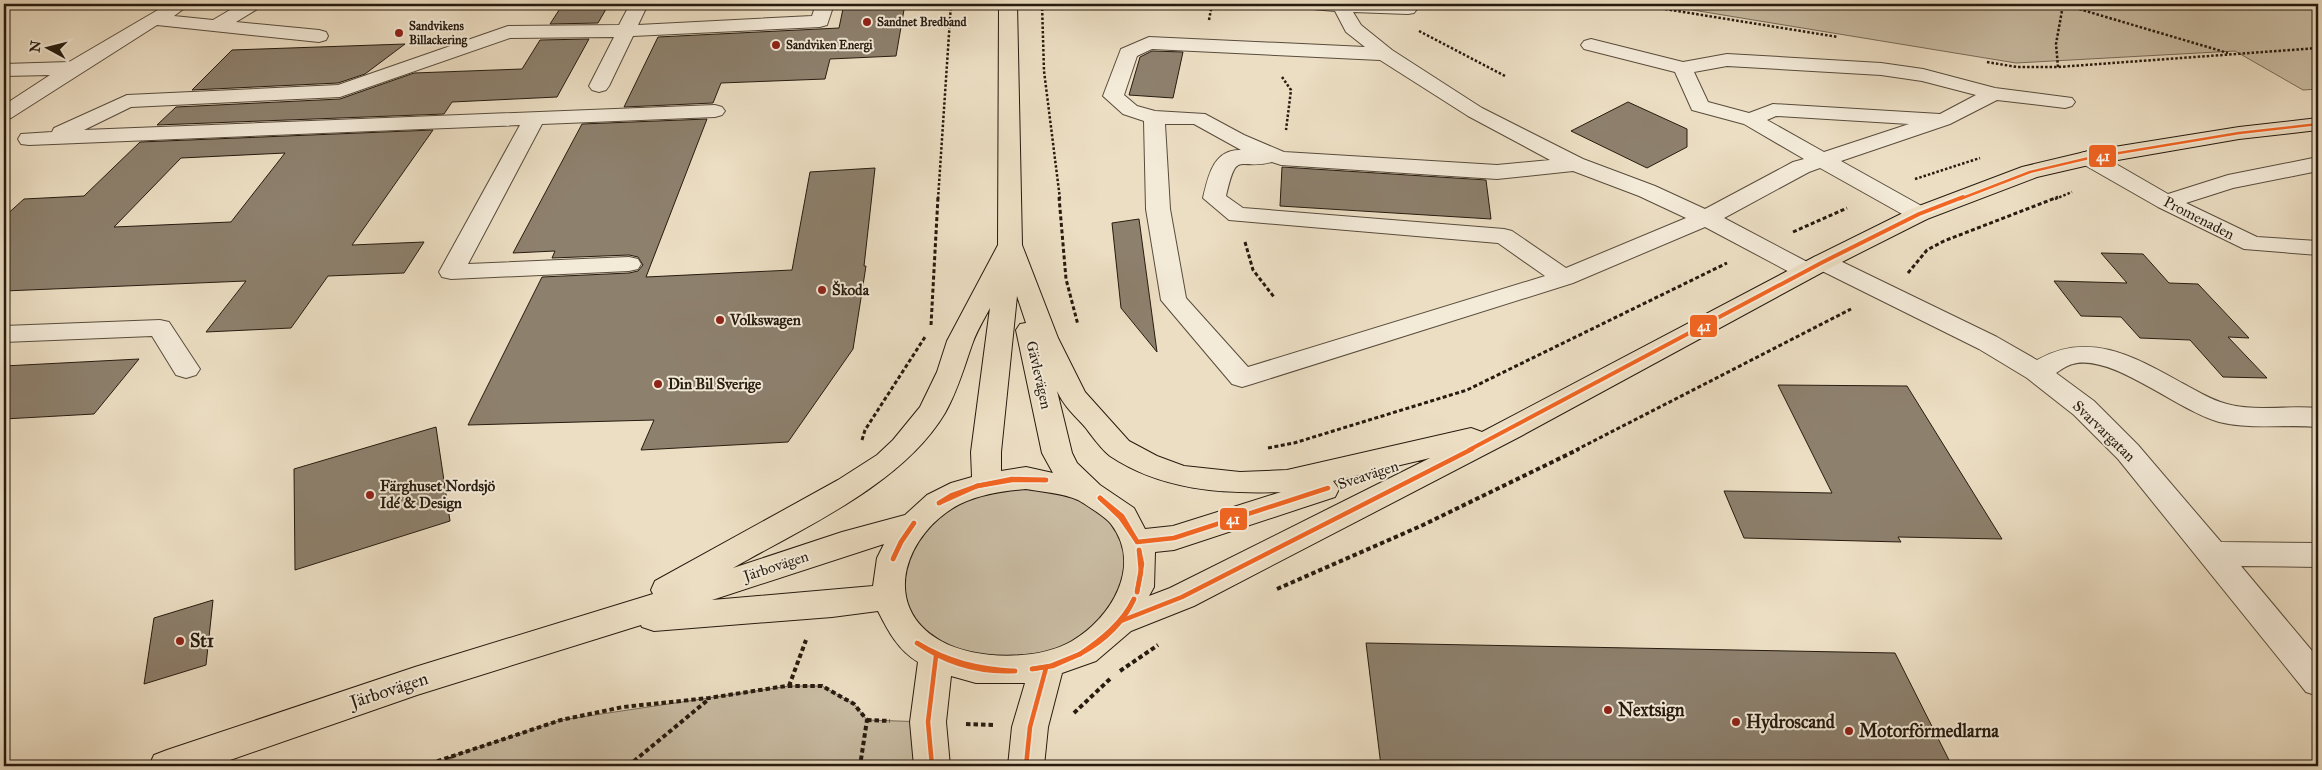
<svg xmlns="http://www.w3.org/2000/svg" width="2322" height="770" font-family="'IM FELL Great Primer',serif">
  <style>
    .green { fill: #cabda4; stroke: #786c5a }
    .building { fill: #8d806d; stroke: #261b0f; fill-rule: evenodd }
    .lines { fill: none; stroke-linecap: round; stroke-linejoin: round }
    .minor-casing { stroke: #584c3c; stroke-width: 2 }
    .major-casing { stroke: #261b0f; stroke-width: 2 }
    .path-far2 { stroke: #261b0f; stroke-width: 2.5; stroke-dasharray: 2.5 2; stroke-linecap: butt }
    .path-far1 { stroke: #261b0f; stroke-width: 3; stroke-dasharray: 4 2.5; stroke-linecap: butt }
    .path { stroke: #261b0f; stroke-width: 4; stroke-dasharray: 4.5 3; stroke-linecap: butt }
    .minor { fill: #f3ead8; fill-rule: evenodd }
    .major { fill: #ecdec3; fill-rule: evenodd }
    .bus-1-far2-casing { stroke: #f3ead8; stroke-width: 5 }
    .bus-1-far1-casing { stroke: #f3ead8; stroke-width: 8 }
    .bus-1-casing { stroke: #f3ead8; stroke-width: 8 }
    .bus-1-far2 { stroke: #f26522; stroke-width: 2.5 }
    .bus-1-far1 { stroke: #f26522; stroke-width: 4 }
    .bus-1 { stroke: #f26522; stroke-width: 4.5 }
    .poi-dot { fill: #8f2418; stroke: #f3ead8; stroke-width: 2 }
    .labels { text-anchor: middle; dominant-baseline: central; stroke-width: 4; stroke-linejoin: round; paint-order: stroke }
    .far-poi-label { font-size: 12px; font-weight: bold; fill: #261b0f; stroke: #f3ead8; text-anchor: start }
    .street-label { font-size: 15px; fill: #261b0f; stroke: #f3ead8 }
    .poi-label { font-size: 15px; font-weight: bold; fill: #261b0f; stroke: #f3ead8; text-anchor: start }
    .near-poi-label { font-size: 18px; font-weight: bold; fill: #261b0f; stroke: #f3ead8; text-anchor: start }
    .near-street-label { font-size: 18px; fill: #261b0f; stroke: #f3ead8 }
    .line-badge { stroke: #f3ead8; stroke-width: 2 }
    .badge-label { font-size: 14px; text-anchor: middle; font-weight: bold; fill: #fff }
  </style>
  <rect width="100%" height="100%" fill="#ecdec3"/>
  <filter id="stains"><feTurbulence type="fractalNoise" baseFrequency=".004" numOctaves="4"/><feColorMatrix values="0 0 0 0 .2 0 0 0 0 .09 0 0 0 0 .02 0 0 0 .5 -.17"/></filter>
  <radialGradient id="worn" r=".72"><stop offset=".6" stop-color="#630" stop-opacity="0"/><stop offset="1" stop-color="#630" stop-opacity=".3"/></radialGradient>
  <g class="green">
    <polygon points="1656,4 2318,4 2318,89 2303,90 2235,51 2016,63"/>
    <polygon points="987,482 1091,492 1142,563 1093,647 954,663 888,589 900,543"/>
    <polygon points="789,686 822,686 854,704 867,720 928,722 932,766 449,766 450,757 561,720"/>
  </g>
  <g class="building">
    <polygon points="563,4 609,4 598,23 550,24"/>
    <polygon points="844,4 905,4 896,56 830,59 825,79 721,83 713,103 624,107 658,37 839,28"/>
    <polygon points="589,39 557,97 452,102 444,114 157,125 176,107 340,99 414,73 522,69 540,40"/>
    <polygon points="405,44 365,74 338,83 192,90 232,50"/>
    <polygon points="1152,51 1183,52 1173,98 1129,95 1140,57"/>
    <polygon points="1628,102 1687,129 1687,147 1647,168 1571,131"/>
    <polygon points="707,119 646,277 792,270 810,172 875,168 864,266 866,266 853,349 788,442 641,450 654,420 468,425 542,277 629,273 638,271 643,265 638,257 629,255 552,258 555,251 513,253 582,124"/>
    <path d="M 433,130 L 352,245 L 424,242 L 404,273 L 328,276 L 291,328 L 206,332 L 246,281 L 4,291 L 4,217 L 24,199 L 84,196 L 140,142 ZM 285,153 L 231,222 L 114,227 L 181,158 Z"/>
    <polygon points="1282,167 1486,180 1491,219 1280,206"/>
    <polygon points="1139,219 1157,352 1121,308 1112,223"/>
    <polygon points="2101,253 2143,254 2169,283 2198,284 2249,338 2228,337 2267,378 2223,377 2190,340 2140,338 2121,317 2081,316 2054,281 2127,283"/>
    <polygon points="139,359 94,414 4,419 4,366"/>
    <polygon points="1778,385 1907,386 2002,539 1898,537 1901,542 1744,538 1724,491 1832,493"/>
    <polygon points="436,427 450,521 295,570 294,469"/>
    <polygon points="213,600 206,665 144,684 154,618"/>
    <polygon points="1366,643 1895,653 1952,766 1381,766"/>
  </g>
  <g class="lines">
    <g class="minor-casing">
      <g id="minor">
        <polygon points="168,4 190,4 174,16 213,20 240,4 262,4 259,8 236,22 319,30 326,32 328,36 326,40 319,42 157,25 11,118 4,120 4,105 50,75 4,76 4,64 69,62"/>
        <polygon points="630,4 648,4 638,25 812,16 816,4 834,4 827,25 820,27 633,36 609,86 606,90 599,92 592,90 589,86 614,37 510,38 340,97 131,107 84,130 715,105 722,107 725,111 722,115 715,117 542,124 468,264 629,257 638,259 641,264 638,269 629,271 451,279 442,277 439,272 520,125 29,145 21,144 18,139 21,134 52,132 54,128 127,95 338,85 508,26 619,25"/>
        <path d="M 1298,4 L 1414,5 L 1417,9 L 1414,13 L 1408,14 L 1353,12 L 1361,25 L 1392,50 L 1482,108 L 1583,159 L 1655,186 L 1705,209 L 1793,162 L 1804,159 L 1744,124 L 1692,110 L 1675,72 L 1584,49 L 1581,45 L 1584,41 L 1591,39 L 1683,62 L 1727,54 L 1881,63 L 1923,69 L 1995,88 L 2072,98 L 2075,102 L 2072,106 L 2065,108 L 1997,100 L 1950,124 L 1841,161 L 1927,209 L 1931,214 L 1927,219 L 1919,221 L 1911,219 L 1820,168 L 1809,172 L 1724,218 L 1813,265 L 1811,262 L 1814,257 L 1823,255 L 1832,257 L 1997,337 L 2037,360 C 2089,330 2135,357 2182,383 C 2197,391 2211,400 2227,404 C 2256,412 2289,405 2318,408 L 2318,427 C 2285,424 2252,430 2219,422 C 2178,411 2112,353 2073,364 C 2067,365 2061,370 2056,373 L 2094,401 L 2138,445 L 2221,542 L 2318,543 L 2318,567 L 2241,566 L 2318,658 L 2318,696 L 2306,692 L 2118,459 L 2074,415 L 2027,378 L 1979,349 L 1816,268 L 1818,271 L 1815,276 L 1806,278 L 1797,276 L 1705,227 L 1573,283 L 1252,384 L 1242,387 L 1232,384 L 1161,300 L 1146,209 L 1144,121 L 1123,114 L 1103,96 L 1121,49 L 1149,37 L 1365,47 L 1346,32 L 1335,11 L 1301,8 ZM 1152,49 L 1380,60 L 1468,116 L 1550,160 L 1497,165 L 1284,152 L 1244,135 L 1205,114 L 1155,111 L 1137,106 L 1124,95 L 1137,56 ZM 1727,66 L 1881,75 L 1922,81 L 1976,95 L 1940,114 L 1773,104 L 1749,113 L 1708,102 L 1694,72 ZM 1776,116 L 1909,124 L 1824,152 L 1767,120 ZM 1165,124 L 1194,124 L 1241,150 C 1213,149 1208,177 1203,198 L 1229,220 L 1498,243 L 1545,276 L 1248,367 L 1186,298 L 1170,209 ZM 1272,162 L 1281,165 L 1497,179 L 1573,171 L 1639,196 L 1686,218 L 1566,268 L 1512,231 L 1504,229 L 1243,208 L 1226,196 C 1237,148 1238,171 1272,162 Z"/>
        <polygon points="2089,151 2097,153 2168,194 2228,175 2318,157 2318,171 2233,188 2186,203 2257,237 2318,241 2318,255 2244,249 2158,207 2081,163 2078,158 2081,153"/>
        <polygon points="160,320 169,322 196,363 200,369 196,375 186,378 176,375 152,336 4,342 4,326"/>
      </g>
    </g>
    <g class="major-casing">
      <path id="major" d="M 999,4 L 1017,4 L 1022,245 L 1058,338 L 1085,392 L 1129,441 L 1157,456 L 1184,466 L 1240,472 L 1287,470 L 1471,428 L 1482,432 L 1814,257 L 1911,209 L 2022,167 L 2089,151 L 2239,127 L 2318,118 L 2318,130 L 2239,139 L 2089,165 L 2037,177 L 1927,219 L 1832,267 L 1521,436 L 1194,606 L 1131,631 L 1096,661 L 1062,673 L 1048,727 L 1044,766 L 1008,766 L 1012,727 L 1025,683 L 976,683 L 951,676 L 946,722 L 950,766 L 914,766 L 910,722 L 918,662 C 898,650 888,631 878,611 L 832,617 L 654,631 L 642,627 L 641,625 L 417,695 L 213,766 L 149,766 L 154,755 L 167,750 L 415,667 L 653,594 L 651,590 L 655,581 L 838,480 L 877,455 L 893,440 L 920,407 L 937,372 L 947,341 L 998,245 ZM 1017,296 L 1026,323 L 1020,324 L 1016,330 L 1042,453 L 1053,473 L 1026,467 L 1001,471 L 1001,452 ZM 990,308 L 971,452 L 972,477 L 951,483 L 927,495 L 905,515 L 842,532 L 733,568 C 803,528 903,484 945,413 C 958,390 964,367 973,342 C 977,331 984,319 990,308 ZM 1057,391 C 1063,405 1075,416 1085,427 C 1092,436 1101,449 1110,456 C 1161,490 1221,494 1281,492 L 1173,526 L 1145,529 L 1134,508 L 1100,485 L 1077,463 L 1072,453 ZM 1430,458 L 1170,588 L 1149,596 L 1154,587 L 1155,552 L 1174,550 L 1335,497 L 1339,489 L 1333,481 ZM 1026,489 C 1042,492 1063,493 1078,500 C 1085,504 1107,518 1111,524 C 1143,566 1111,618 1072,641 C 1038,661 975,660 941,641 C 878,606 906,532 960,504 C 981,494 1004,491 1026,489 ZM 884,544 L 877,558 L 873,586 L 712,600 Z"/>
    </g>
    <g class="path-far2">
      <polyline points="1042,4 1044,71 1060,199"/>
      <polyline points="1634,4 1838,37"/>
      <polyline points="2062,4 2228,53"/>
      <polyline points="1209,20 1212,4"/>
      <polyline points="1419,31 1505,76"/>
      <polyline points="1987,62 2017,67 2058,67 2318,48"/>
      <polyline points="2058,67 2056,44 2063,5"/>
      <polyline points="1282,77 1291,90 1286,130"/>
      <polyline points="1915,179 1980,158"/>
      <polyline points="938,199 951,4"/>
      <polyline points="2055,199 2072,192"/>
    </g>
    <g class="path-far1">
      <polyline points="1059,197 1066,279 1078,325"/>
      <polyline points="1793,232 1847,208"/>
      <polyline points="1245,242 1253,270 1274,297"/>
      <polyline points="1908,273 1927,250 1944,241 2058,197"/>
      <polyline points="931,325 938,197"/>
      <polyline points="862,440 865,430 925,337"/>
      <polyline points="1268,448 1294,443 1467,390 1727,263"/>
      <polyline points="1576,450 1851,309"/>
    </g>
    <g class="path">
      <polyline points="1277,589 1423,525 1579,449"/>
      <polyline points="1120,671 1158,645"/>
      <polyline points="789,686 806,640"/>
      <polyline points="1074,713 1111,678"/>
      <polyline points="867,720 890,721"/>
      <polyline points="966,724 993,725"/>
      <polyline points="423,766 561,720 623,707 709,698 786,686 822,686 854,704 867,720 860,766"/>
      <polyline points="449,766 450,757"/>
      <polyline points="628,766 709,699"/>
    </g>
    <use href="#minor" class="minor"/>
    <use href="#major" class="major"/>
    <g class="bus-1-far2-casing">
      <polyline id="bus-1-far2" points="1960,199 2030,172 2089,158 2239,133 2318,124"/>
    </g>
    <g class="bus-1-far1-casing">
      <polyline id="bus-1-far1" points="1469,450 1823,262 1919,214 1963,197"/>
    </g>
    <g class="bus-1-casing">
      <g id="bus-1">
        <polyline points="977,486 1012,479 1046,480"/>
        <polyline points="977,486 1012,480 1046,480"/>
        <polyline points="1100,498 1122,516 1136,540"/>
        <polyline points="1100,498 1120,517 1136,540"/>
        <polyline points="939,503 952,495 977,486"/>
        <polyline points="939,503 977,486"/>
        <polyline points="1137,542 1174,538 1328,488"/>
        <polyline points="893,559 901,542 914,523"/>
        <polyline points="893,559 901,542 914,523"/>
        <polyline points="1137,592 1141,572 1139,550"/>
        <polyline points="1137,592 1142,564 1139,550"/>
        <polyline points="1121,621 1182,597 1472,449"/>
        <path d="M 917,643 C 948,662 979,669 1015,671"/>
        <path d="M 917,643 C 947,664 979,673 1015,671"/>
        <path d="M 1080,654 C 1102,639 1122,623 1134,599"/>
        <path d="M 1080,654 C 1104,641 1123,624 1134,599"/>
        <polyline points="1032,669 1050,666 1080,654"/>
        <polyline points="1032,669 1053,666 1080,654"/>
        <polyline points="932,766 928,722 936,656"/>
        <polyline points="1026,766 1030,727 1046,668"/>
      </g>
    </g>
    <use href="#bus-1-far2" class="bus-1-far2"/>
    <use href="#bus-1-far1" class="bus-1-far1"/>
    <use href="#bus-1" class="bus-1"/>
  </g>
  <g class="poi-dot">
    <circle cx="867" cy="22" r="5"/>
    <circle cx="399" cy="33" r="5"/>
    <circle cx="776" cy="45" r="5"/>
    <circle cx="822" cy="290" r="5"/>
    <circle cx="720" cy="320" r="5"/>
    <circle cx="658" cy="384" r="5"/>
    <circle cx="370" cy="495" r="5"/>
    <circle cx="180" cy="641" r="5"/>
    <circle cx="1608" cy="710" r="5"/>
    <circle cx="1736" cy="722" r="5"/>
    <circle cx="1849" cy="731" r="5"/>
  </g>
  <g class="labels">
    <g class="far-poi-label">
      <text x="877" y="22">Sandnet Bredband</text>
      <text x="409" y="26">Sandvikens<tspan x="409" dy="14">Billackering</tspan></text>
      <text x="786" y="45">Sandviken Energi</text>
    </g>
    <g class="street-label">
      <text transform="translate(2199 218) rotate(27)">Promenaden</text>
      <text transform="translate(1039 375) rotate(77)">Gävlevägen</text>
      <text transform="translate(2104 431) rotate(44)">Svarvargatan</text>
      <text transform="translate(1368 475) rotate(-18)">Sveavägen</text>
      <text transform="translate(776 566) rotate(-18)">Järbovägen</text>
    </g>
    <g class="poi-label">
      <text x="832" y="290">Škoda</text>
      <text x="730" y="320">Volkswagen</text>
      <text x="668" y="384">Din Bil Sverige</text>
      <text x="380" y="486">Färghuset Nordsjö<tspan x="380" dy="17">Idé &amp; Design</tspan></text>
    </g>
    <g class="near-poi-label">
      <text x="190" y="641">St1</text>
      <text x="1618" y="710">Nextsign</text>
      <text x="1746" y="722">Hydroscand</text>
      <text x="1859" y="731">Motorförmedlarna</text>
    </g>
    <g class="near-street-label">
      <text transform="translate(389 690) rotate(-18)">Järbovägen</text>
    </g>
  </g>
  <g class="line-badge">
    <rect x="2088" y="144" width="29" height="24" rx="5" fill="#f26522"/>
    <rect x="1689" y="314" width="29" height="24" rx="5" fill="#f26522"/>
    <rect x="1219" y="507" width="29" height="24" rx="5" fill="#f26522"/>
  </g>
  <g class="badge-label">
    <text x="2103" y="161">41</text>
    <text x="1704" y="331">41</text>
    <text x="1233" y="524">41</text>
  </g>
  <rect width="2322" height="770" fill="none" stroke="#ecdec3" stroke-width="20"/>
  <rect x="5" y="5" width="2312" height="760" fill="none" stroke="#261b0f" stroke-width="2.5"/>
  <rect x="10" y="10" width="2302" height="750" fill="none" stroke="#261b0f"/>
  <g transform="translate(48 48) rotate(277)" stroke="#f3ead8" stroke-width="4" paint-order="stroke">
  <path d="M0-4L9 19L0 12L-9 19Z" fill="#261b0f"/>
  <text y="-8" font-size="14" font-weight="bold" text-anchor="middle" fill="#261b0f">N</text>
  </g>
  <rect width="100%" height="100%" filter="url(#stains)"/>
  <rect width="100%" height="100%" fill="url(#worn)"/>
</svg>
